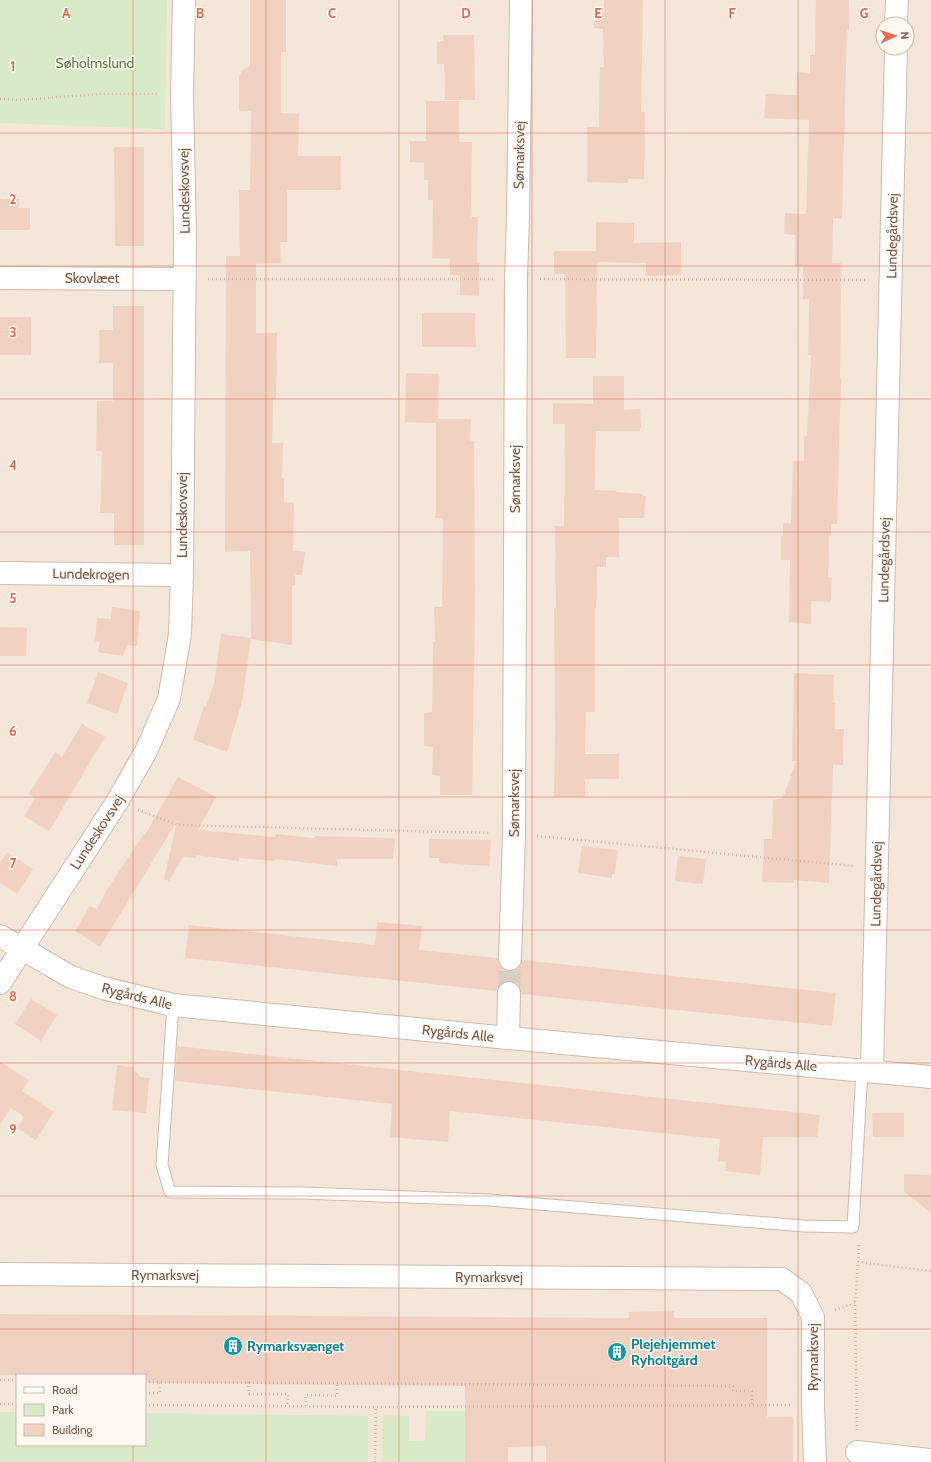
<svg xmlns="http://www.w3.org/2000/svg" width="931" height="1462" font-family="Cabin,sans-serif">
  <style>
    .residential { fill: #f4e6d8; fill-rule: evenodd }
    .green { fill: #d8eac8 }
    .building { fill: #f1d2c2 }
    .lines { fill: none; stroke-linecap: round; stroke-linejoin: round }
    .street-tunnel { stroke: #dbcec3; stroke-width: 22; stroke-dasharray: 22 11; stroke-linecap: butt }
    .lane-casing { stroke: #cebcaf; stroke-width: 13 }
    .street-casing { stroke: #cebcaf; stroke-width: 24 }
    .path { stroke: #d7b5a4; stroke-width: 2.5; stroke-dasharray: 1 3; stroke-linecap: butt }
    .lane { stroke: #fff; stroke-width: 11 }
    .street { stroke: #fff; stroke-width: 22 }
    .grid { fill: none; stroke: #de6a52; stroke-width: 1; stroke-opacity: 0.55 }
    .labels { text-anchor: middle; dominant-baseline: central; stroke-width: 3; stroke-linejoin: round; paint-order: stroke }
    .park-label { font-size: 14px; fill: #587c45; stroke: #fff8f0 }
    .street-label { font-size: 14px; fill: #775a4d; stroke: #fff8f0 }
    .culture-label { font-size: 14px; font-weight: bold; fill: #0d838f; stroke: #fff8f0; text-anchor: start }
    .grid-label { font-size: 13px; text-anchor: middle; font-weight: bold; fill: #de6a52; stroke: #fff8f0; stroke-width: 3; stroke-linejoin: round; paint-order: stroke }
  </style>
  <rect width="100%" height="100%" fill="#fcf4ea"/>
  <path class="residential" d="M 0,0 L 931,0 L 931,1462 L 0,1462 ZM 883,24 L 907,24 L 907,48 L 883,48 ZM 17,1375 L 145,1375 L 145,1445 L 17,1445 Z"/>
  <g class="green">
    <polygon points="0,0 167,0 165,129 0,123"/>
    <polygon points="426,1411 465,1411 465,1462 382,1462 383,1415 409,1416 409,1441 425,1441"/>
    <polygon points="0,1412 17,1412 17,1445 145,1445 145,1413 368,1416 368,1462 0,1462"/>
  </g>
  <g class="building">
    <polygon points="250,0 286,0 286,52 281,52 281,113 299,114 298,156 341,156 341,190 287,190 287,242 280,242 281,263 256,264 256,333 277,333 276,399 273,399 272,443 283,443 282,478 284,478 284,502 294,503 293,551 305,552 302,575 295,575 295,585 292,585 292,645 251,639 250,551 225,552 226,256 240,256 239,190 250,190 251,111 239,111 239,76 243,70 250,66"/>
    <polygon points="604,0 643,0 641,112 645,112 644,179 628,179 628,183 587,182 587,127 599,127 600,67 604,67 603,29 594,28 595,7 604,8"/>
    <polygon points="816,0 849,0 849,30 847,30 842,219 833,218 832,263 841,263 840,378 841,378 837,524 831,524 831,535 829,535 828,577 832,578 831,602 811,601 811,624 789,622 790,560 781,560 781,536 783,536 783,523 791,523 793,461 804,461 804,436 807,436 811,355 808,355 809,299 803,299 803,266 795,266 796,235 784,234 785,213 806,214 809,120 764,118 766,94 796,95 797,72 810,73 810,55 815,55"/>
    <polygon points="443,35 474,35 475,100 445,100 444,64 437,64 437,42 444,41"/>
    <polygon points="426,101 459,101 459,142 472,142 471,217 478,217 477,263 479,263 479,296 460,295 460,275 450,275 450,259 432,258 433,200 428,200 428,180 424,180 424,163 410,162 410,141 426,141"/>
    <polygon points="114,147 144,147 144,246 115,246"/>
    <polygon points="0,199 19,199 19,208 30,208 30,230 0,230"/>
    <polygon points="596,222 634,223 634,243 681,242 681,275 646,276 646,263 597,262 596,358 566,358 565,274 554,274 554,251 596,251"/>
    <polygon points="113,306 144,306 144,545 114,545 114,513 100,513 102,451 96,451 97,401 113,401 113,363 99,363 99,330 113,330"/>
    <polygon points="422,313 475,313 476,347 422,347"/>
    <rect x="0" y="317" width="31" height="38"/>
    <polygon points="406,373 439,374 438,419 471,419 470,441 474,441 475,608 472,795 440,795 440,776 432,775 433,747 424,746 424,713 432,712 433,642 435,642 434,607 442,607 443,518 435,518 436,510 436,423 405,422"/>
    <polygon points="593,376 624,376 624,410 640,409 641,428 640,428 640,431 596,431 595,490 616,491 616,492 643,494 643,496 646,496 644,518 619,518 619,557 606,557 606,567 597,567 596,608 595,608 595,712 586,712 585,754 619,754 619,779 585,779 585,797 554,797 555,730 554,608 556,608 555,526 564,526 565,424 553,424 553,403 593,404"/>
    <polygon points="112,607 140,611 137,646 127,645 123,656 98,652 100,642 95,641 97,618 111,619"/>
    <polygon points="0,627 27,628 26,656 0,656"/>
    <polygon points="221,634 251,638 242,702 227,752 193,740 204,706 206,707 214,683"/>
    <polygon points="98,672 128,683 117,714 87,703"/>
    <polygon points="794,673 834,675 833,703 835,703 835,729 844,729 843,765 833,765 829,883 794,880 794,883 762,882 764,839 772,839 773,800 783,798 796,761 792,761"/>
    <polygon points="82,724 105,737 49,831 24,816 35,798 29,794 55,752 62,757"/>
    <polygon points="178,777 216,797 198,830 275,837 276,834 315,838 315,836 395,838 393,859 337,859 337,866 275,859 275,861 239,858 239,861 196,855 196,858 183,857 169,881 164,879 177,821 100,947 75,931 90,906 97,909 106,891 144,834 145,835"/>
    <polygon points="429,839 491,840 489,866 440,863 439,858 429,858"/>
    <polygon points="582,846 617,850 615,874 612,874 612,878 578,873"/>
    <polygon points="7,852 33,869 17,894 0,883 0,863"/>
    <polygon points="678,856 706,859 703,884 675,881"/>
    <polygon points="377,922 422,926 419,950 498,958 499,965 504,970 509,971 516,970 520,966 522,960 836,993 832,1026 521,994 520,987 516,983 510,981 503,982 499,986 497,991 185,958 189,925 375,945"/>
    <polygon points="31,999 57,1015 41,1041 15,1024"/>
    <polygon points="177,1046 820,1115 817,1137 763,1137 760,1175 725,1171 726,1162 718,1161 720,1139 450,1111 448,1142 390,1137 392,1104 175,1081"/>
    <polygon points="0,1062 29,1080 22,1091 54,1112 36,1140 17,1128 24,1117 11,1108 0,1125"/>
    <polygon points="117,1065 132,1067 140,1077 149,1078 146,1113 112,1110"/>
    <polygon points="872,1113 904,1113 904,1137 873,1137"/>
    <polygon points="904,1174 931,1175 931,1213 904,1191"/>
    <polygon points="674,1311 674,1318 767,1318 767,1417 793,1417 793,1462 546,1462 546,1446 508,1447 508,1462 465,1462 465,1386 145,1383 145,1375 0,1375 0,1314 629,1318 629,1312"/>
  </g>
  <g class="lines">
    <polyline class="street-tunnel" points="509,993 510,959"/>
    <g class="lane-casing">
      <polyline id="lane" points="173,1005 162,1165 170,1192 302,1193 490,1200 804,1226 853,1227 862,1070"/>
    </g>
    <g class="street-casing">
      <g id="street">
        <polyline points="896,24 897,0"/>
        <polyline points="0,278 184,279"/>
        <polyline points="0,573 182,575"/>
        <polyline points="0,936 71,977 103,988 173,1005 508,1038 931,1077"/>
        <polyline points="510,959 514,834 516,279 518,216 521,0"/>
        <polyline points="0,983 117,802 146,751 169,699 180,634 182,575 185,236 182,94 184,0"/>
        <polyline points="508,1038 509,993"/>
        <polyline points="872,1071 896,48"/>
        <polyline points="0,1274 782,1279 801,1293 813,1317 813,1405 815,1462"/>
        <polyline points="857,1452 931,1460"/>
      </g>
    </g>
    <g class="path">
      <polyline points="0,99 19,100 99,94 159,94"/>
      <polyline points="208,279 493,279"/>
      <polyline points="540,279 867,280"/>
      <polyline points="138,810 178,825 490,833"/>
      <polyline points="537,836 853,866"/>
      <polyline points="858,1262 859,1243"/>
      <polyline points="835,1310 855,1303"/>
      <polyline points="0,1380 17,1380"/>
      <polyline points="145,1382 733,1386 733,1391 752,1391 752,1405"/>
      <polyline points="248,1382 249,1394 288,1394 287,1406"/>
      <polyline points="145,1393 160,1393 159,1382"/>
      <polyline points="0,1404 17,1404"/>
      <polyline points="145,1405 376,1407 790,1405"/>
      <polyline points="306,1406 306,1395 337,1396 337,1383"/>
      <polyline points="857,1430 855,1303 858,1262 931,1271"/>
      <polyline points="375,1462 376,1407"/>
    </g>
    <use href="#lane" class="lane"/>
    <use href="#street" class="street"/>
  </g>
  <path class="grid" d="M 133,0 L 133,1375M 266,0 L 266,1462M 399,0 L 399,1462M 532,0 L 532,1462M 665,0 L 665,1462M 798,0 L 798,1462M 0,133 L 931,133M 0,266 L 931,266M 0,399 L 931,399M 0,532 L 931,532M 0,665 L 931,665M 0,797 L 931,797M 0,930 L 931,930M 0,1063 L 931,1063M 0,1196 L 931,1196M 0,1329 L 931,1329M 133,1445 L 133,1462"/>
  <defs>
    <g id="building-disc" transform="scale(1)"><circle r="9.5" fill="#0f9aa8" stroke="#fff8f0"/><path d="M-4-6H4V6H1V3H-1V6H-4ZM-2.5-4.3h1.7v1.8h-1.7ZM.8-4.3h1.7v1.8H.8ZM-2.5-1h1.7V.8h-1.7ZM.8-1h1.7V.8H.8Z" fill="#fff"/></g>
  </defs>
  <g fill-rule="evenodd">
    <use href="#building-disc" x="233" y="1346"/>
    <use href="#building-disc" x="617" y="1352"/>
  </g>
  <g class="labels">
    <g class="park-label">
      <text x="95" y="63">Søholmslund</text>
    </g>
    <g class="street-label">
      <text transform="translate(519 155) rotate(-89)">Sømarksvej</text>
      <text transform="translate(184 191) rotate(-91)">Lundeskovsvej</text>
      <text transform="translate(892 236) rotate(-89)">Lundegårdsvej</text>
      <text x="92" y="278">Skovlæet</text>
      <text transform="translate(515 479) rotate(-90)">Sømarksvej</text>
      <text transform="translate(182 515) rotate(-90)">Lundeskovsvej</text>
      <text transform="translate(884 560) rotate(-89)">Lundegårdsvej</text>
      <text transform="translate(91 574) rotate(1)">Lundekrogen</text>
      <text transform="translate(514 803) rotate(-90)">Sømarksvej</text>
      <text transform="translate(97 832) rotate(-57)">Lundeskovsvej</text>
      <text transform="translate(876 884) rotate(-89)">Lundegårdsvej</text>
      <text transform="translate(137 996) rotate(14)">Rygårds Alle</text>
      <text transform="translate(458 1033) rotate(6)">Rygårds Alle</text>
      <text transform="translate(781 1063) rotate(5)">Rygårds Alle</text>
      <text x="165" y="1275">Rymarksvej</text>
      <text x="489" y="1277">Rymarksvej</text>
      <text transform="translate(813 1357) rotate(-90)">Rymarksvej</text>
    </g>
    <g class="culture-label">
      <text x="631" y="1344">Plejehjemmet<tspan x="631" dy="16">Ryholtgård</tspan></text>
      <text x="247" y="1346">Rymarksvænget</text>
    </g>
  </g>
  <g class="grid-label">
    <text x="66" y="18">A</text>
    <text x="200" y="18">B</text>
    <text x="332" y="18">C</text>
    <text x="466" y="18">D</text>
    <text x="598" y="18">E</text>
    <text x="732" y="18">F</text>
    <text x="864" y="18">G</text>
    <text x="13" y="71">1</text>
    <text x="13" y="204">2</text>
    <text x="13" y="337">3</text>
    <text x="13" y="470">4</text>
    <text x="13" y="603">5</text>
    <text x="13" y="736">6</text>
    <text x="13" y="868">7</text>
    <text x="13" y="1001">8</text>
    <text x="13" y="1134">9</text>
  </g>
  <rect x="16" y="1374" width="130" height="72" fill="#fff8f0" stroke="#c9b9af"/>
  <rect x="24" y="1387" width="20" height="6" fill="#ffffff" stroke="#c9b9af"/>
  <text x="52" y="1394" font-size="12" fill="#775a4d">Road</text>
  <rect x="24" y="1404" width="20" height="12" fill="#d8eac8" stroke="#c9b9af"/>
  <text x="52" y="1414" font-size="12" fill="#775a4d">Park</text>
  <rect x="24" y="1424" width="20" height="12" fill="#f1d2c2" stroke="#c9b9af"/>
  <text x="52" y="1434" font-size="12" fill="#775a4d">Building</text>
  <g transform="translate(895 36) rotate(87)"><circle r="19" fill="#fff8f0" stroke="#c9b9af"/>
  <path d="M0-3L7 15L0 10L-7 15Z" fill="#e36b52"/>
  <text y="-6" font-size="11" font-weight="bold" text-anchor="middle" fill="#775a4d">N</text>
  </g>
</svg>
